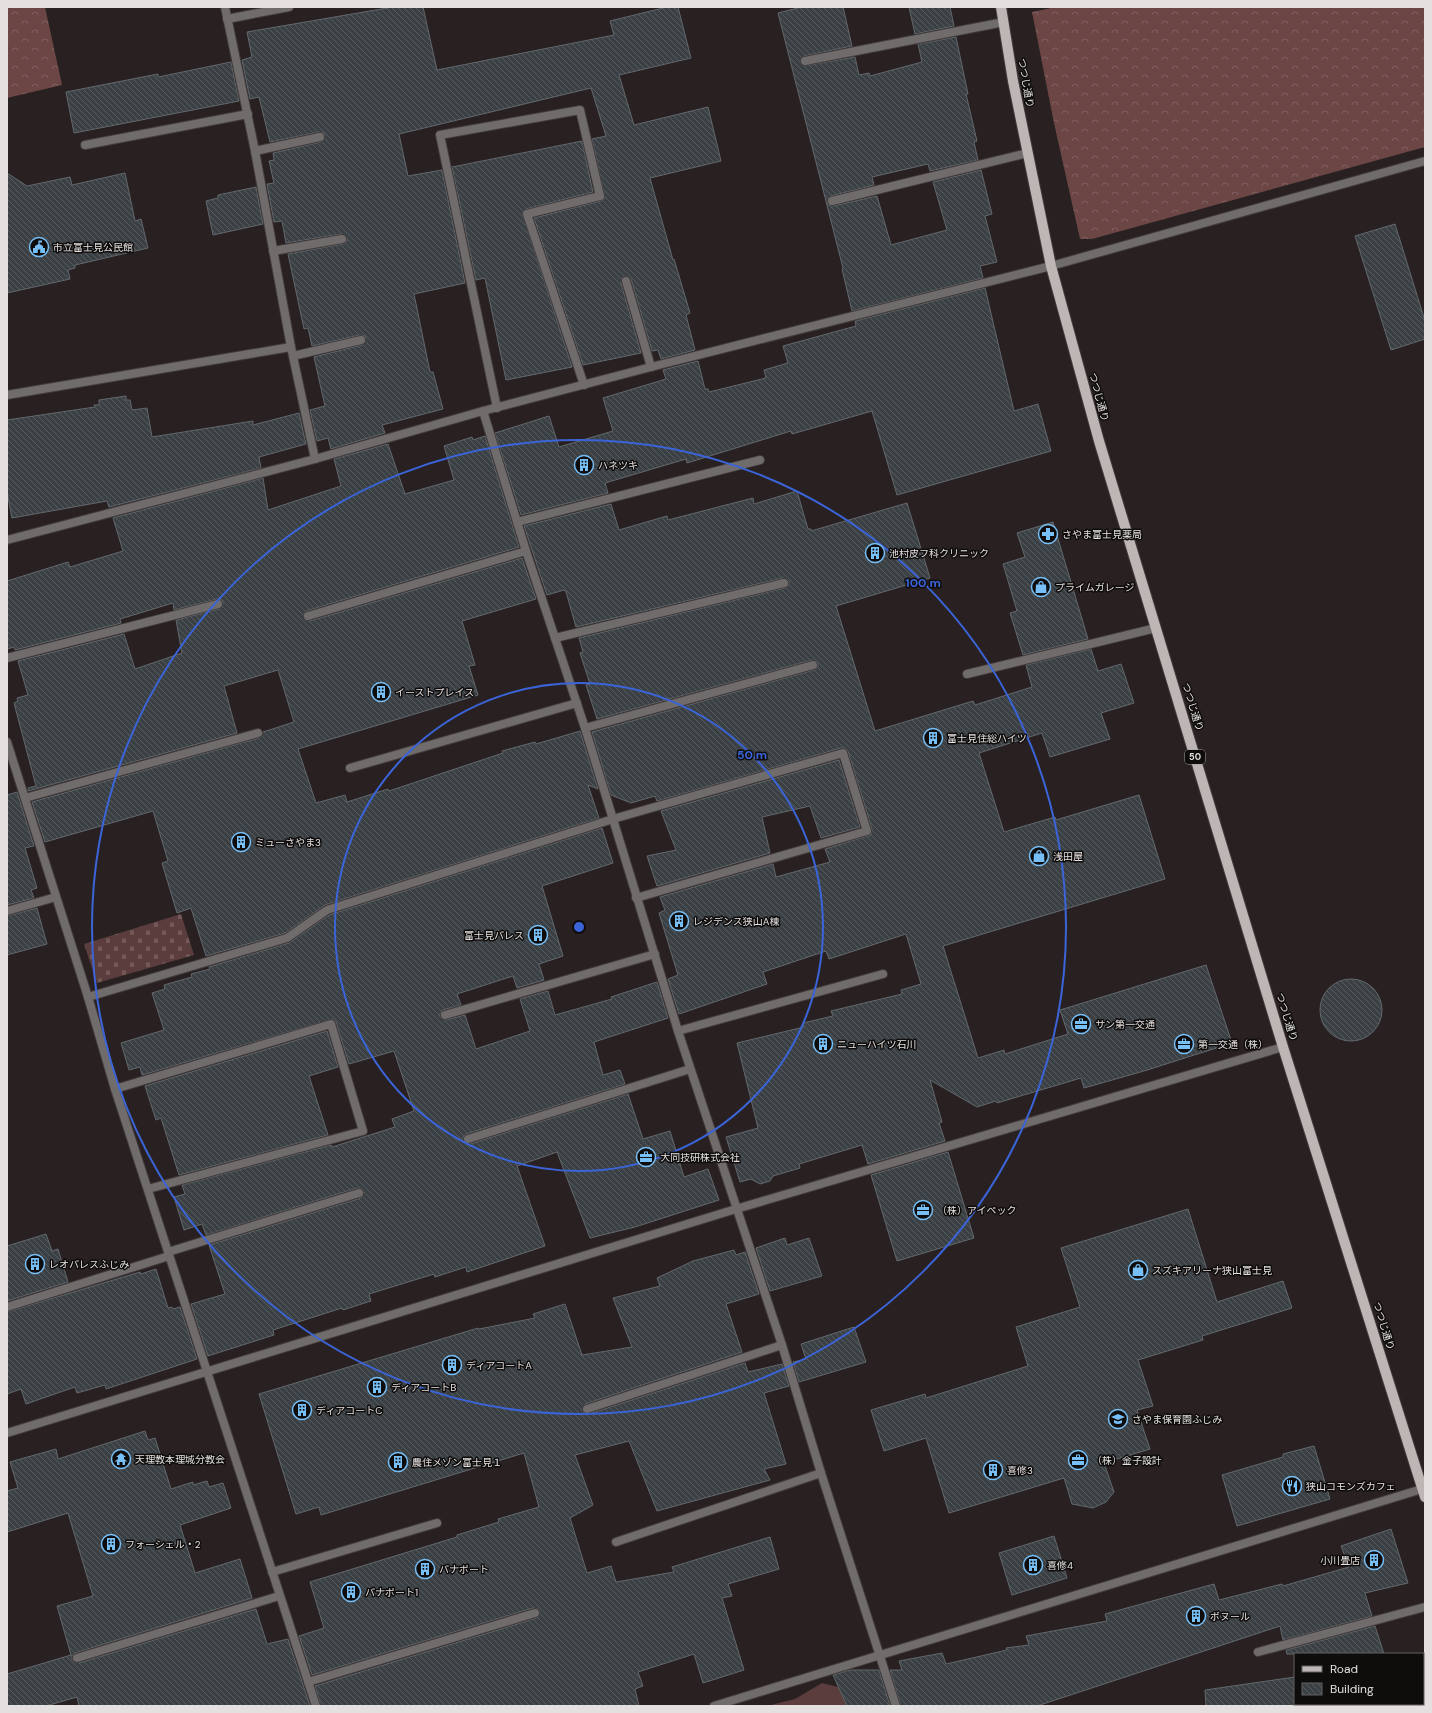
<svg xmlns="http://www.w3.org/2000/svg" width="1432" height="1713" font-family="'DM Sans','Noto Sans JP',sans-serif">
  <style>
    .forest { fill: url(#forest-crowns) }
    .cemetery { fill: url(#cemetery-stones) }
    .park { fill: #5a3d3c }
    .building { fill: url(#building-back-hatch); stroke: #62686d }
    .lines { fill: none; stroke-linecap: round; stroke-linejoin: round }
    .lane-casing { stroke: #433c3c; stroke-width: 10 }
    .street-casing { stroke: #433c3c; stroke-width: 10 }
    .primary-casing { stroke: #433c3c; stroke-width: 12 }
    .lane { stroke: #706c6c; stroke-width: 8 }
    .street { stroke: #706c6c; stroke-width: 8 }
    .primary { stroke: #beb5b5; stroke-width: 10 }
    .ring { fill: none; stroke: #3b64d9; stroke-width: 2 }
    .labels { text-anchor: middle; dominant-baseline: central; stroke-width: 3; stroke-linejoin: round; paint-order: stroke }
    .shield { fill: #0f0c0c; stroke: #a5a0a0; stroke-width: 1 }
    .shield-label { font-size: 9px; font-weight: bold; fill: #e5e0e0 }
    .street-label { font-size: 10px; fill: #e5e0e0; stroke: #0f0c0c }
    .poi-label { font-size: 10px; fill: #e5e0e0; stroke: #0f0c0c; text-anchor: start }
    .centre { fill: #3b64d9; stroke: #0f0c0c; stroke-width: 2 }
    .ring-label { font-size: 12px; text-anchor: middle; font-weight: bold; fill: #3b64d9; stroke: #0f0c0c; stroke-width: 3; stroke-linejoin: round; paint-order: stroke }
  </style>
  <defs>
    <pattern id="forest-crowns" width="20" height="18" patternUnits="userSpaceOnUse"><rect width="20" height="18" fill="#6b4645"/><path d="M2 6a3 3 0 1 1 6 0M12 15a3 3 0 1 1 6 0" fill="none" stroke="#806060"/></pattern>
    <pattern id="cemetery-stones" width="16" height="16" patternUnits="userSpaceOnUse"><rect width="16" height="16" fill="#5a3d3c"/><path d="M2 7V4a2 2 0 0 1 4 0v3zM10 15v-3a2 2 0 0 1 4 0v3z" fill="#725958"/></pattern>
    <pattern id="building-back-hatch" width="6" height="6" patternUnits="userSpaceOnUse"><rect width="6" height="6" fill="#3a4044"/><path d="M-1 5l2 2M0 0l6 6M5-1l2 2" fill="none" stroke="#565b5f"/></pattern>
  </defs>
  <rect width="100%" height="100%" fill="#292121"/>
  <g class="forest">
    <polygon points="7,7 45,7 62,85 7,98"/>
    <polygon points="1056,7 1425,7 1425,147 1092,239 1080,239 1054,123 1032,12"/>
  </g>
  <polygon class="cemetery" points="181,914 194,955 97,983 84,944"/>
  <polygon class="park" points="822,1683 838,1687 847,1706 767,1706 795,1699"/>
  <g class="building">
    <polygon points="393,7 423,7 437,70 614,35 610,21 667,7 678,7 691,58 619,75 634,125 708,107 721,161 650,178 673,260 674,259 690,313 686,315 695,350 661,359 658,350 652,351 631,279 625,276 622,278 621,283 641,353 583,365 534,218 601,201 605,198 592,139 606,136 591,88 399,134 408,176 442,170 465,283 414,294 430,372 433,372 443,409 382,425 385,433 331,449 328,438 317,441 310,410 325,406 314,357 362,345 366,339 365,336 360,335 312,346 308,328 304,329 288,254 343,244 347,241 347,238 341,234 286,243 282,221 274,222 267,184 274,183 269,161 274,160 273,153 321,142 325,136 324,133 319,132 270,142 259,97 250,99 242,60 252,57 247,32"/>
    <polygon points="802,7 843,7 852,46 804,56 800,62 804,66 855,57 859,75 869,73 870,76 922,62 918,44 956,37 968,94 966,94 977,141 974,142 978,160 930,171 928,164 872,177 874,185 831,196 827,202 828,205 833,206 877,196 891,245 947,230 933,182 981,170 992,214 985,216 997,262 980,266 983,278 852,311 842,269 843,268 778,13"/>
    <polygon points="909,7 950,7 954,26 915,34"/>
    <polygon points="231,62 239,101 74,133 66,92 158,74 158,77"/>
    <polygon points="582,141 593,192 526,209 522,213 572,367 506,380 485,278 476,280 452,167"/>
    <polygon points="7,173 27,186 70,177 72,185 125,173 135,221 141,219 148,248 75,265 75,268 68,270 70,279 7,293"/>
    <polygon points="256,187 263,224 213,235 206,201 218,198 218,195"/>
    <polygon points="1395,224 1425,321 1425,339 1391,350 1355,236"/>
    <polygon points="985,288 1014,411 1038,404 1051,451 897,495 872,411 792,434 791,431 687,463 686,459 605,483 608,493 521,515 495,433 549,416 559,447 613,431 603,398 666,379 663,370 698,361 705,389 708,389 709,392 766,378 764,370 788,363 783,346 856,326 855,321"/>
    <polygon points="126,396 126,400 130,400 132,410 147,408 152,437 253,421 253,425 299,413 306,444 259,457 261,468 109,507 107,501 12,518 7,492 7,420 95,407 94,405 99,405 99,400"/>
    <polygon points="485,436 519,547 306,611 303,615 305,620 310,621 522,558 536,599 462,621 475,665 469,666 478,695 298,749 316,803 345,795 347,802 388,789 389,791 503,753 502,751 535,742 536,744 580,731 598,789 588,785 599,818 325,905 285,933 206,956 191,908 177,913 162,863 168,861 153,811 45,842 32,802 259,738 263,732 294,722 278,670 224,686 237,733 28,791 28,788 36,786 14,703 18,701 17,698 28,695 18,661 124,634 135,669 182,653 176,620 219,609 223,603 222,600 217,599 174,610 173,603 120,619 121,623 15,650 14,647 7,649 7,581 68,562 70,567 123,551 113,518 263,478 268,510 341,486 334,459 388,444 405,494 454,480 444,446 472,437 473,440"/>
    <polygon points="797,491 808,529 811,529 811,531 907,503 930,578 836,606 875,731 973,701 975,705 1032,687 1026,665 1091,649 1098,671 1121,664 1134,703 1101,713 1110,739 1050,757 1042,733 979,753 1004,832 1055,817 1056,820 1139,795 1165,879 943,946 978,1058 1004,1050 1005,1054 1068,1034 1060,1010 1206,965 1232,1043 1144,1071 1084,1088 1081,1078 997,1103 996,1101 977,1107 930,1080 942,1122 939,1123 945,1141 868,1164 862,1145 799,1164 800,1168 773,1176 770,1181 760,1184 751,1179 740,1182 726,1137 758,1128 737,1043 804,1027 803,1023 833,1016 831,1011 902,994 901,990 921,984 906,934 829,959 826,951 763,972 767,984 679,1014 668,979 678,975 659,913 665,910 660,897 773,864 776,877 830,862 825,849 871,835 872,829 848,751 845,748 841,748 657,801 655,796 631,803 611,795 592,732 814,670 818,667 818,663 812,660 597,719 586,685 590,684 580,653 583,652 579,638 785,588 789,585 789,581 783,578 576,627 566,592 564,590 547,595 524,526 611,504 619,530 667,516 668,520 753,498 754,504"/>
    <polygon points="1053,522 1088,639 1023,655 1010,613 1017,611 1003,564 1025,557 1017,533"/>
    <polygon points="839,760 860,827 821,838 810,806 762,817 770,853 657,886 647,856 676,850 661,811"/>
    <polygon points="17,792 34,846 25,848 37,888 31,890 34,898 7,905 7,795"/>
    <polygon points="602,828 613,863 542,886 563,956 539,964 544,980 517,988 513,976 457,994 461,1005 443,1010 440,1013 440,1017 446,1020 465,1015 476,1049 530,1031 520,999 548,991 555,1015 612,999 611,997 657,982 668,1018 594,1042 603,1075 620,1070 625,1084 466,1134 463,1137 463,1141 470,1144 628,1094 643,1139 670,1131 684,1177 708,1169 719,1200 635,1227 590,1238 557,1152 517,1166 545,1246 467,1272 466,1267 435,1277 434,1274 369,1294 371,1301 343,1310 342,1308 273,1330 274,1335 208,1356 191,1304 225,1294 209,1245 361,1198 364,1192 362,1189 357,1188 206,1235 202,1224 184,1230 174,1197 185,1194 182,1185 331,1145 332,1147 395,1127 392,1119 414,1111 394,1051 349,1064 336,1022 332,1019 142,1075 140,1067 129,1070 121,1043 164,1030 152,993 165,989 164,985 192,977 191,974 210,969 209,967 289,943 329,915"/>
    <polygon points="37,908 47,944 7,955 7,916"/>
    <circle cx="1351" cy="1010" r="31"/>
    <polygon points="327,1031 338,1067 309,1076 328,1135 179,1175 161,1118 156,1120 145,1086"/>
    <polygon points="948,1152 974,1238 897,1261 871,1175"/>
    <polygon points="1188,1209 1217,1302 1283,1281 1292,1308 1202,1336 1203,1340 1138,1360 1153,1406 1137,1410 1150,1449 1104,1463 1114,1492 1106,1502 1093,1508 1072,1504 1064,1478 949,1513 926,1438 884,1451 871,1410 925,1394 926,1398 1028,1366 1016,1327 1080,1307 1061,1248"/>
    <polygon points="46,1234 52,1251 58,1249 68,1282 7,1301 7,1246"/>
    <polygon points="785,1238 787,1245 809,1238 822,1276 770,1291 756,1248"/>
    <polygon points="734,1250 736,1255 745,1252 759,1294 726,1304 742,1352 585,1404 582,1410 584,1413 589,1414 745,1363 748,1372 782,1364 789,1386 764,1393 786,1464 764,1469 770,1480 657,1511 629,1441 575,1455 593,1505 570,1518 587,1573 611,1566 616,1582 674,1572 672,1567 770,1537 779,1569 728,1584 732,1596 722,1598 744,1670 703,1683 694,1654 638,1672 643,1686 635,1689 639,1706 321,1706 315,1686 537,1618 540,1612 538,1609 533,1608 312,1675 299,1636 324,1628 310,1582 457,1537 457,1535 499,1522 498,1519 539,1507 524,1453 321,1515 319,1507 296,1514 259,1394 478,1328 479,1329 535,1318 533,1314 565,1304 582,1355 632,1347 613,1298 660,1286 657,1278 693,1261"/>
    <polygon points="156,1269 168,1308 172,1307 173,1309 180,1307 197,1359 106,1389 105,1385 77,1393 75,1387 26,1404 21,1389 7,1394 7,1312 140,1272 141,1274"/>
    <polygon points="854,1327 866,1362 799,1382 793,1362 806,1359 801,1344"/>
    <polygon points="145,1431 148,1440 155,1438 171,1489 193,1482 193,1485 207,1481 209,1487 223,1483 231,1508 180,1525 195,1573 240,1559 252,1598 75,1653 72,1656 72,1660 79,1663 256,1609 267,1644 288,1639 310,1706 79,1706 77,1697 46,1706 7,1706 7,1674 71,1655 57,1606 93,1596 68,1513 7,1532 7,1491 18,1488 10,1462 56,1449 58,1459"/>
    <polygon points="1314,1446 1330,1499 1237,1526 1222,1475 1283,1457 1283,1454"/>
    <polygon points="1391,1529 1408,1583 1365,1593 1372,1616 1283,1640 1280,1626 1037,1706 901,1706 890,1670 902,1670 899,1661 942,1653 946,1664 1007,1650 1006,1648 1029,1645 1026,1636 1107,1621 1105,1614 1214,1584 1219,1600 1282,1584 1283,1586 1349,1567 1341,1546"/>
    <polygon points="1054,1536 1067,1578 1012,1595 999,1553"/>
    <polygon points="1375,1626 1384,1654 1287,1654 1286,1650"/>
    <polygon points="849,1670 879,1670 890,1706 847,1706 833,1675"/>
    <polygon points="1295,1677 1295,1706 1206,1706 1205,1690"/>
  </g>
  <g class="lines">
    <g class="lane-casing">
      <g id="lane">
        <polyline points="805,61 1004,22"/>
        <polyline points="85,145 248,114"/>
        <polyline points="255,151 320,137"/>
        <polyline points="832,201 1028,153"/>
        <polyline points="273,251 342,239"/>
        <polyline points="626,281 651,367"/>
        <polyline points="293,356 361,340"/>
        <polyline points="517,522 760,460"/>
        <polyline points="308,616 526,551"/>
        <polyline points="555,638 784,583"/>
        <polyline points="7,658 218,604"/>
        <polyline points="967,674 1156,628"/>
        <polyline points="585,728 813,665"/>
        <polyline points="350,768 577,703"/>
        <polyline points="25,798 258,733"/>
        <polyline points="7,911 56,897"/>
        <polyline points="88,997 287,938 327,910 613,819 843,753 867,831 636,898"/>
        <polyline points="445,1015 655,954"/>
        <polyline points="115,1089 331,1024 363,1131 148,1189"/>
        <polyline points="468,1139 690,1069"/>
        <polyline points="168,1252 359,1193"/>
        <polyline points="7,1307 169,1256"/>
        <polyline points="587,1409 782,1345"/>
        <polyline points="616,1542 821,1473"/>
        <polyline points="272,1572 437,1523"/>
        <polyline points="1258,1652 1425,1607"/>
        <polyline points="77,1658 279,1596"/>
        <polyline points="308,1682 535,1613"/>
        <polyline points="1423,1697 1425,1697"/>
        <polyline points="1391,1706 1398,1704"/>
      </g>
    </g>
    <g class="street-casing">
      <g id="street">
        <polyline points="225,7 255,151 291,347 315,459"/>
        <polyline points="227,19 289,7"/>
        <polyline points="7,395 291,347"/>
        <polyline points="497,408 440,135 580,110 600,196 527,214 584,385"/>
        <polyline points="483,411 526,551 585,728 678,1031 782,1345 821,1473 896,1706"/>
        <polyline points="7,540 315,459 483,411 651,367 1051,266 1425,161"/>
        <polyline points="7,742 88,997 115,1089 316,1706"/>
        <polyline points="678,1031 883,974"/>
        <polyline points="7,1433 736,1209 1283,1047"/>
        <polyline points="714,1706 1422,1489"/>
      </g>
    </g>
    <g class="primary-casing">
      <polyline id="primary" points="1001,7 1013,81 1051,266 1099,441 1283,1047 1425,1497"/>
    </g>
    <use href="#lane" class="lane"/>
    <use href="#street" class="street"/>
    <use href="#primary" class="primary"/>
  </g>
  <g class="ring">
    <circle cx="579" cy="927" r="244"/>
    <circle cx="579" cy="927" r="487"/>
  </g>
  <defs>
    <g id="civic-ring" transform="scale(1)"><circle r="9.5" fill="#0f0c0c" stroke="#77bff7" stroke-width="1.5"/><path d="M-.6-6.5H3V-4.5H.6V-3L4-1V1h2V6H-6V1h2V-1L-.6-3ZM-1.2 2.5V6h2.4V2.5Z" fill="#77bff7"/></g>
    <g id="building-ring" transform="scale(1)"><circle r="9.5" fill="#0f0c0c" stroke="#77bff7" stroke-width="1.5"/><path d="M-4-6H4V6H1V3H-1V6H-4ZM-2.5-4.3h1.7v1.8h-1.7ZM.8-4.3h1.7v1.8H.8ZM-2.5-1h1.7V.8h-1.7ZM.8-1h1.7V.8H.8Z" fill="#77bff7"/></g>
    <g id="pharmacy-ring" transform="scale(1)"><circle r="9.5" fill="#0f0c0c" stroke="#77bff7" stroke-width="1.5"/><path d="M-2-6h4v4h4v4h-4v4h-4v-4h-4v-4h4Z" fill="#77bff7"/></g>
    <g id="shop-ring" transform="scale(1)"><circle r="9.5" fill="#0f0c0c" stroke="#77bff7" stroke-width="1.5"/><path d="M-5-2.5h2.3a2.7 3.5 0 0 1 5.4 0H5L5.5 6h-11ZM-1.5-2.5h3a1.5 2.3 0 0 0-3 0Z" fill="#77bff7"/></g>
    <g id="office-ring" transform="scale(1)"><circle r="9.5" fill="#0f0c0c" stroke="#77bff7" stroke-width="1.5"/><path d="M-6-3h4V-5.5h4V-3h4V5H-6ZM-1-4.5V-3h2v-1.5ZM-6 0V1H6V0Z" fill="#77bff7"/></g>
    <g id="school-ring" transform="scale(1)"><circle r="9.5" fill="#0f0c0c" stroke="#77bff7" stroke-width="1.5"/><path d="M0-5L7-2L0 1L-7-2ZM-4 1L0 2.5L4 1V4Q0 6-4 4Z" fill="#77bff7"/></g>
    <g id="temple-ring" transform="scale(1)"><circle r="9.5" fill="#0f0c0c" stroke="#77bff7" stroke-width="1.5"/><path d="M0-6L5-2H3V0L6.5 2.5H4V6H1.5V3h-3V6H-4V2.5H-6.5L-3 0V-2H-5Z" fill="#77bff7"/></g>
    <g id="restaurant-ring" transform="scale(1)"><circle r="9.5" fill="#0f0c0c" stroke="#77bff7" stroke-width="1.5"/><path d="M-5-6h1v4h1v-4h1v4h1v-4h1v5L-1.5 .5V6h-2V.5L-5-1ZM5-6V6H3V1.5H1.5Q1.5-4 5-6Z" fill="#77bff7"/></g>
  </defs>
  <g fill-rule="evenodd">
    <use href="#civic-ring" x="39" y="247"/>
    <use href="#building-ring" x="584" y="465"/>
    <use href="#pharmacy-ring" x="1048" y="534"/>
    <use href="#building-ring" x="875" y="553"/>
    <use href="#shop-ring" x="1041" y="587"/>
    <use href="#building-ring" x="381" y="692"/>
    <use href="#building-ring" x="933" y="738"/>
    <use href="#building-ring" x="241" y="842"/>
    <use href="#shop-ring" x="1039" y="856"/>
    <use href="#building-ring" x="679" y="921"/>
    <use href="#building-ring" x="538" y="935"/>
    <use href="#office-ring" x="1081" y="1024"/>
    <use href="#building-ring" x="823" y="1044"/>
    <use href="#office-ring" x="1184" y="1044"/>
    <use href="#office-ring" x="646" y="1157"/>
    <use href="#office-ring" x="923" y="1210"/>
    <use href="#building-ring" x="35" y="1264"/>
    <use href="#shop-ring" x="1138" y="1270"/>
    <use href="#building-ring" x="452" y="1365"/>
    <use href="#building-ring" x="377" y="1387"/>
    <use href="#building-ring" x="302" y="1410"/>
    <use href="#school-ring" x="1118" y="1419"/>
    <use href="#temple-ring" x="121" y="1459"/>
    <use href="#office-ring" x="1078" y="1460"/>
    <use href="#building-ring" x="398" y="1462"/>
    <use href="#building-ring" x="993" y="1470"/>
    <use href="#restaurant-ring" x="1292" y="1486"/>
    <use href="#building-ring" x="111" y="1544"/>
    <use href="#building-ring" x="1374" y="1560"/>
    <use href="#building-ring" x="1033" y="1565"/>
    <use href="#building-ring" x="425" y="1569"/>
    <use href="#building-ring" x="351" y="1592"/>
    <use href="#building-ring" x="1196" y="1616"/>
  </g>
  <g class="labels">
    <rect class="shield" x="1185" y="750" width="20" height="14" rx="3"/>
    <g class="shield-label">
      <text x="1195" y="757">50</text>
    </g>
    <g class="street-label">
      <text transform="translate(1026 83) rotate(80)">つつじ通り</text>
      <text transform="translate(1099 397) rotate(75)">つつじ通り</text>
      <text transform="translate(1193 707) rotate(73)">つつじ通り</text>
      <text transform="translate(1287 1017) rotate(73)">つつじ通り</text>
      <text transform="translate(1384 1326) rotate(73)">つつじ通り</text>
    </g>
    <g class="poi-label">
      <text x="53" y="247">市立富士見公民館</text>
      <text x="598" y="465">ハネツキ</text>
      <text x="1062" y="534">さやま富士見薬局</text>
      <text x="889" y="553">池村皮フ科クリニック</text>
      <text x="1055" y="587">プライムガレージ</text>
      <text x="395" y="692">イーストプレイス</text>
      <text x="947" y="738">富士見住総ハイツ</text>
      <text x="255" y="842">ミューさやま3</text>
      <text x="1053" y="856">浅田屋</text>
      <text x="693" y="921">レジデンス狭山A棟</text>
      <text x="524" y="935" text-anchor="end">富士見パレス</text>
      <text x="1095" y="1024">サン第一交通</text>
      <text x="837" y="1044">ニューハイツ石川</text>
      <text x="1198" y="1044">第一交通（株）</text>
      <text x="660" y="1157">大同技研株式会社</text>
      <text x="937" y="1210">（株）アイペック</text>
      <text x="49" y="1264">レオパレスふじみ</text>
      <text x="1152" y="1270">スズキアリーナ狭山富士見</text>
      <text x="466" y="1365">ディアコートA</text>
      <text x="391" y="1387">ディアコートB</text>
      <text x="316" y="1410">ディアコートC</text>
      <text x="1132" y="1419">さやま保育園ふじみ</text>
      <text x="135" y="1459">天理教本理城分教会</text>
      <text x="1092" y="1460">（株）金子設計</text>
      <text x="412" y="1462">農住メゾン富士見１</text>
      <text x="1007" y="1470">喜修3</text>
      <text x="1306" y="1486">狭山コモンズカフェ</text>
      <text x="125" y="1544">フォーシェル・2</text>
      <text x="1360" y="1560" text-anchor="end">小川畳店</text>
      <text x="1047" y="1565">喜修4</text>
      <text x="439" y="1569">パナポート</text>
      <text x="365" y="1592">パナポート1</text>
      <text x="1210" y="1616">ボヌール</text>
    </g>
  </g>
  <circle cx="579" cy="927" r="6" class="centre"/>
  <g class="ring-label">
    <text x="923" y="587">100 m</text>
    <text x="752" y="759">50 m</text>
  </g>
  <rect width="1432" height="1713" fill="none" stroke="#e5e0e0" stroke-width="16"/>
  <rect x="1294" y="1653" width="130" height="52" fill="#0f0c0c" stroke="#656161"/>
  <rect x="1302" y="1666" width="20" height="6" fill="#beb5b5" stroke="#656161"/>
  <text x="1330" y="1673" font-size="12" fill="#e5e0e0">Road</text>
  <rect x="1302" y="1683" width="20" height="12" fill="url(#building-back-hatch)" stroke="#656161"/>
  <text x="1330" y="1693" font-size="12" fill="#e5e0e0">Building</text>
</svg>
